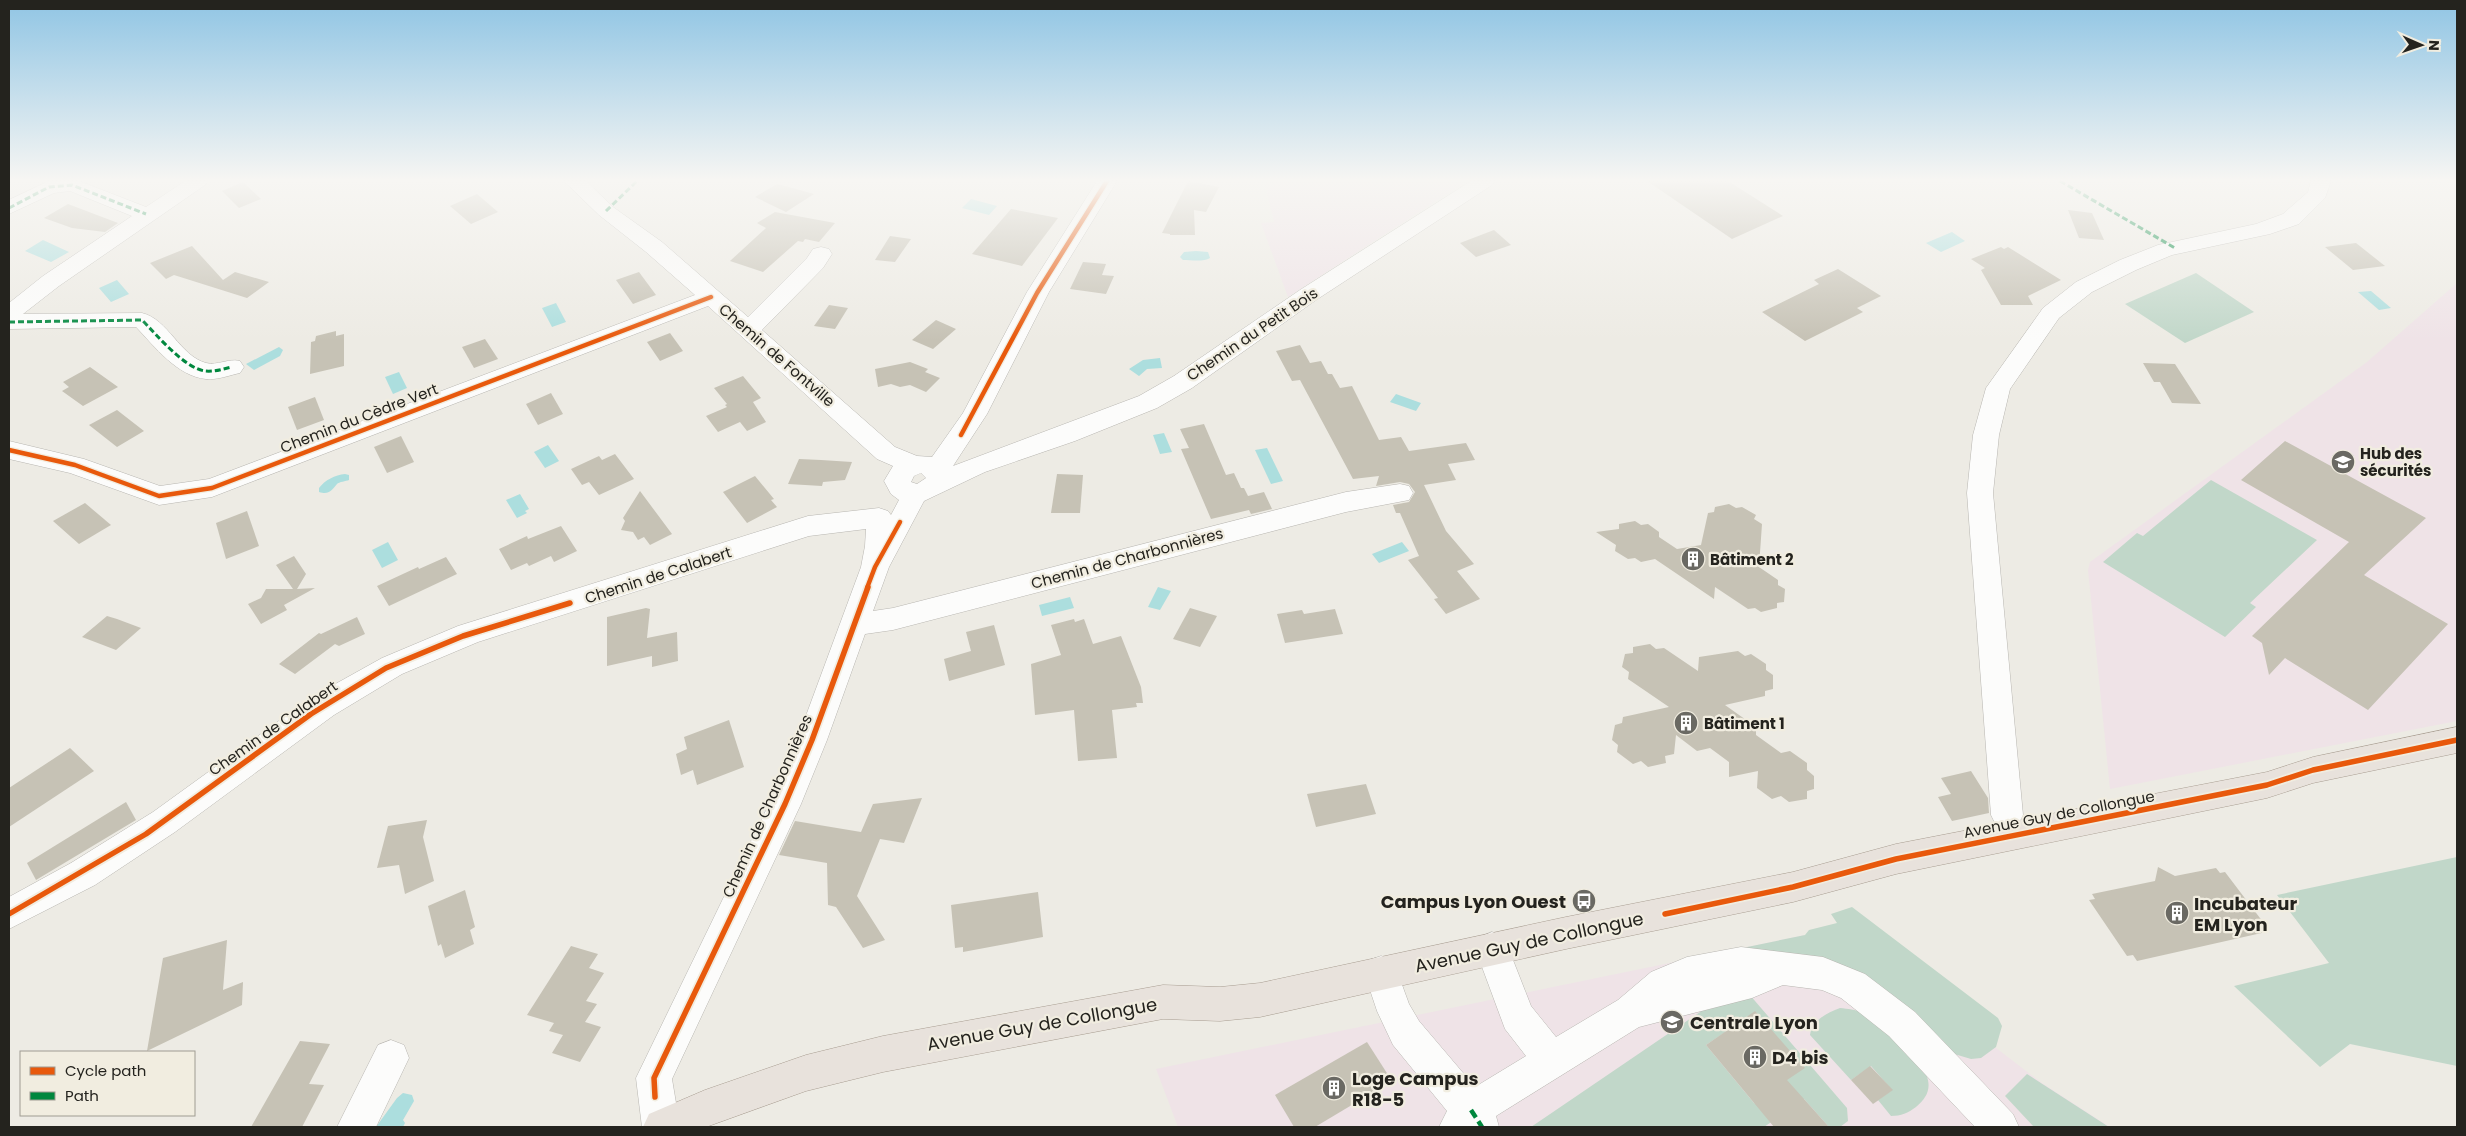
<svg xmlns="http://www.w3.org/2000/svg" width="2466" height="1136" font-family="Poppins,sans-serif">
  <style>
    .education { fill: #efe3e7 }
    .green { fill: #c1d7c9 }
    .water { fill: #acdede }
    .building { fill: #c6c2b5 }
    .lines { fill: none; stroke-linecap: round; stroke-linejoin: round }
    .minor-casing { stroke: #b8b6b1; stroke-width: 1 }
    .major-casing { stroke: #a89d91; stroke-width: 1 }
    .minor { fill: #fcfcfb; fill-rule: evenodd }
    .major { fill: #e8e2dc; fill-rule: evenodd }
    .quiet-far1 { stroke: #00873e; stroke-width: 3; stroke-dasharray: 6 3; stroke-linecap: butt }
    .quiet { stroke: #00873e; stroke-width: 4.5; stroke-dasharray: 9 4.5; stroke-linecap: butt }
    .cycleway-far1-casing { stroke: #f1ede0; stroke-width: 7 }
    .cycleway-casing { stroke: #f1ede0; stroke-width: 9 }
    .cycleway-far1 { stroke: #e8590c; stroke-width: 4.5 }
    .cycleway { stroke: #e8590c; stroke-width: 5.5 }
    .labels { text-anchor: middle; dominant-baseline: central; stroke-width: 4.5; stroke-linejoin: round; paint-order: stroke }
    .street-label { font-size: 15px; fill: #24231e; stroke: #f1ede0 }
    .poi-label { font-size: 15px; font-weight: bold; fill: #24231e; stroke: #f1ede0; text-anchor: start }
    .near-poi-label { font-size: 18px; font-weight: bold; fill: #24231e; stroke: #f1ede0; text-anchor: start }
    .near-street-label { font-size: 18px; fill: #24231e; stroke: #f1ede0 }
  </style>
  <rect width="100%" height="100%" fill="#edebe4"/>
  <g class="education">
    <polygon points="1264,181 1467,181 1288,297 1261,223 1274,222"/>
    <polygon points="2457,283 2457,721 2110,789 2088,570 2090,562 2367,362"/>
    <polygon points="1839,928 2042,1083 2110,1127 1178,1127 1156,1069"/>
  </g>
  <g class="green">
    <polygon points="2196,273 2254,312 2185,343 2125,304"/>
    <polygon points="2211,480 2317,540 2250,603 2256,607 2225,637 2103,562 2137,533 2143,536"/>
    <polygon points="2457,857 2457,1066 2350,1044 2320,1067 2234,986 2329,963 2277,895"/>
    <polygon points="1852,907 1998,1018 2002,1026 1996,1047 1981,1058 1971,1059 1951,1053 1904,1007 1689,959 1805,935 1809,930 1837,923 1831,914"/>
    <polygon points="1728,993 1749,994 1847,1108 1848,1121 1840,1127 1829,1127 1804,1099 1793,1107 1755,1012 1706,1045 1754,1103 1780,1116 1764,1127 1531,1127"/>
    <path d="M 1840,1008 C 1848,1009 1855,1009 1863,1013 C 1874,1019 1921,1063 1926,1074 C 1932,1088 1927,1098 1916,1107 C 1908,1113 1901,1116 1891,1116 L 1878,1100 L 1892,1090 L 1871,1066 L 1851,1080 L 1810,1035 C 1812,1020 1827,1013 1840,1008 Z"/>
    <polygon points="2027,1074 2109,1127 2034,1127 2005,1096"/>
  </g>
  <g class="water">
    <polygon points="971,199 997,206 989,215 962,208"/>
    <polygon points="1952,232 1965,241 1941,252 1926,243"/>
    <polygon points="43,240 69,252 51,262 25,251"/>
    <path d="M 1196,251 L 1208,252 L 1210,258 C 1204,262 1191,260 1183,260 L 1180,257 L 1184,252 Z"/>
    <polygon points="117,280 129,294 111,302 99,288"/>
    <polygon points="2371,291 2391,308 2379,310 2358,292"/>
    <polygon points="556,303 566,322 552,327 542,308"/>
    <polygon points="279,347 283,350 280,356 254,370 246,364"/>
    <polygon points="1160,358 1162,368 1147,369 1139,376 1129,369 1143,360"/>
    <polygon points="399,372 407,388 393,394 385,377"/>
    <polygon points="1396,394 1421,403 1416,411 1390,402"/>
    <polygon points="1164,433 1172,452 1160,454 1153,435"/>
    <polygon points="548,445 559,461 545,468 534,452"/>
    <polygon points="1267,448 1283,481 1271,484 1255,450"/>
    <path d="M 345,474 L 349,475 L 349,480 C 346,481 339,482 337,484 C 331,491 329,495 319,492 L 319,488 C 325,480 335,475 345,474 Z"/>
    <polygon points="520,494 529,509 525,511 527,513 517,518 506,500"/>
    <polygon points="388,542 398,560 382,568 372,550"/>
    <polygon points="1402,542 1409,551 1379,563 1372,554"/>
    <polygon points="1158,587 1171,591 1160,610 1148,607"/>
    <polygon points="1070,597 1074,608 1042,616 1039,605"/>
    <polygon points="403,1093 412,1095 414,1101 403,1120 405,1123 403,1127 376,1127 397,1098"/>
  </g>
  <g class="building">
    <polygon points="1188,181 1219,187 1206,212 1194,210 1195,235 1170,235 1170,234 1162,233"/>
    <polygon points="1647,181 1728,181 1783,216 1732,239"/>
    <polygon points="243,182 261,199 239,208 222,191"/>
    <polygon points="777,184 789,187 814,194 786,212 755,197"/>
    <polygon points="477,194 498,212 471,224 450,206"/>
    <polygon points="68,204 118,223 105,232 72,228 44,218"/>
    <polygon points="1011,209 1058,218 1022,266 972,254"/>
    <polygon points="2068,210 2092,213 2104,240 2079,238"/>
    <polygon points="775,212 835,223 819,242 805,239 803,242 798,241 763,272 730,261 766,228 757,223"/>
    <polygon points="1494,230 1511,245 1476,257 1460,243"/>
    <polygon points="890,236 911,239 895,262 875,260"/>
    <polygon points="2356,243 2385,266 2353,270 2325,247"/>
    <polygon points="192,246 223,280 235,272 269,282 247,298 174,275 166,279 150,263"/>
    <polygon points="2001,247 2004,249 2008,247 2061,280 2028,296 2033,305 2001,305 1981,270 1985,268 1971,259"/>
    <polygon points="1083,262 1106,264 1102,275 1114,276 1106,294 1070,289"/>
    <polygon points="1838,269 1881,296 1857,308 1863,312 1805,341 1762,312 1819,284 1814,280"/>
    <polygon points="639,272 656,295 633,304 616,280"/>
    <polygon points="829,305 848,308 835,329 814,326"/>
    <polygon points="936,320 956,329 933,349 912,340"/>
    <polygon points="336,331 336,336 344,334 344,366 310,374 311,342 315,341 316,336"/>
    <polygon points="670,333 683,351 660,361 647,342"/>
    <polygon points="485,339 498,359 474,368 462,347"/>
    <polygon points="1300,345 1310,363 1321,361 1328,374 1332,374 1340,388 1352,386 1379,440 1401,437 1409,451 1466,443 1475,460 1448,464 1456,480 1424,485 1446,531 1474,564 1457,571 1480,599 1446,614 1434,599 1438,598 1408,560 1419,556 1400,513 1396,513 1393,505 1409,502 1415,492 1409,484 1400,482 1376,486 1379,476 1353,479 1300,380 1292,381 1276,351"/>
    <polygon points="910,362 928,369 925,372 940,378 926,392 910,385 900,387 891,384 878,387 875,369"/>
    <polygon points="2143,363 2175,364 2201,404 2172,403 2160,382 2154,382"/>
    <polygon points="90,367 118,387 83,406 62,391 69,387 63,382"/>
    <polygon points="743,376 761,398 753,402 766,422 747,431 740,422 718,432 706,416 727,407 725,405 727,404 714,388"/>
    <polygon points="551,393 563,414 538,425 526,404"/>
    <polygon points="315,397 324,420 297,430 288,407"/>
    <polygon points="117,410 144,431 117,447 89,425"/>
    <polygon points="1204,424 1226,475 1234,473 1241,488 1244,488 1248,496 1264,492 1272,509 1251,514 1249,510 1211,519 1181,449 1189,448 1180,429"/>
    <polygon points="401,436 414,462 387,473 374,447"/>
    <polygon points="2285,441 2426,518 2364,575 2448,624 2368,710 2285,658 2269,675 2262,643 2252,636 2349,542 2241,480"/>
    <polygon points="615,454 634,479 599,495 589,482 582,485 571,469 599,456 602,460"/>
    <polygon points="799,459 821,460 852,462 845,480 823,482 822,486 788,484"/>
    <polygon points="1057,474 1083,475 1080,513 1051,513"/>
    <polygon points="755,476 774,499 771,500 777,507 747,523 723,492"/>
    <polygon points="640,491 672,534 650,545 644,537 638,540 633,532 621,530 625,521 623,518"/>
    <polygon points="85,503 111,525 79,544 53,521"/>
    <polygon points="1729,504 1736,508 1742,507 1756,515 1754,519 1762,524 1759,567 1778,580 1778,585 1785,589 1784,602 1777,603 1777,608 1761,612 1755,608 1748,609 1715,587 1714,599 1655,559 1641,562 1635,558 1628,559 1615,551 1616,545 1596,532 1619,529 1619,524 1635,521 1641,525 1648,524 1659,532 1659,537 1677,549 1701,545 1708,513 1714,512 1715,507"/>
    <polygon points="247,511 259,546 226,559 216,523"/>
    <polygon points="561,526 577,551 554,562 551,556 529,566 527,563 511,570 499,549 527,536 528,539"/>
    <polygon points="294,556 306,574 297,589 315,588 284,605 287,610 261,624 248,604 261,598 266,589 293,589 276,565"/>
    <polygon points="446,557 457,574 389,606 377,586 418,567 419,569"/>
    <polygon points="646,608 650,609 647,638 677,632 678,661 652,667 652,656 607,666 607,617"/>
    <polygon points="1190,608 1217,616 1200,647 1173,639"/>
    <polygon points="1335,609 1343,634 1285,643 1277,614 1302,610 1304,614"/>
    <polygon points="107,616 117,619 141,628 116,650 82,637"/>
    <polygon points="357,617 365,634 339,646 335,644 295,674 279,664 319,633 321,634"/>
    <polygon points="1074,619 1075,622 1084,619 1093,644 1121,636 1141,687 1143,703 1136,703 1137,707 1112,710 1117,758 1078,761 1074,710 1035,715 1031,664 1061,655 1051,625"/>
    <polygon points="994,625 1005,665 949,681 944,659 971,651 966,632"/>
    <polygon points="1650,644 1656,649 1664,648 1698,671 1699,657 1738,651 1745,656 1751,654 1766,664 1766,670 1773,675 1773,689 1765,691 1765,696 1725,705 1756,727 1756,735 1781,753 1790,751 1807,763 1807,770 1814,776 1814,789 1807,791 1807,799 1789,802 1781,796 1772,799 1757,788 1758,771 1729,777 1729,762 1710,748 1697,751 1676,735 1674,754 1665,756 1666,763 1648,767 1641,761 1633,764 1617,752 1618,745 1612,740 1615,725 1622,723 1623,717 1669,707 1628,679 1629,672 1622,667 1625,654 1633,653 1633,647"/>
    <polygon points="729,720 744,767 697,785 693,770 681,775 676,754 687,749 684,737"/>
    <polygon points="70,748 94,771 9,827 9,788"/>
    <polygon points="1971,771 1988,798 1989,813 1952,821 1938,797 1951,794 1941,778"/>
    <polygon points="1366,784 1376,814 1316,827 1307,794"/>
    <polygon points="922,798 904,843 880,839 857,896 885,940 863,948 836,907 828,905 827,863 779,855 795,821 861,832 873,804"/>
    <polygon points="126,802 136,820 36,880 27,863"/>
    <polygon points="427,820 423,837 434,881 405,894 399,865 377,868 388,826"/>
    <polygon points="2158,867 2175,876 2216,868 2220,873 2225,872 2266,926 2262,927 2266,932 2137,961 2133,955 2127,956 2089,900 2095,899 2092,894 2155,881"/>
    <polygon points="465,890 475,927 470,930 474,944 445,958 441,944 438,946 428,906"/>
    <polygon points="1038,892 1043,937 963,952 963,947 955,948 951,905"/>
    <polygon points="227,940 223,990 243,982 242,1005 147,1051 163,958"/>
    <polygon points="571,946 598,954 589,968 604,973 586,1001 597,1004 585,1022 601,1027 580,1062 552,1053 563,1035 549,1031 554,1023 527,1015"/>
    <polygon points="1755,1011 1805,1068 1787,1080 1829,1127 1774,1127 1706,1045"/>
    <polygon points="300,1041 330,1044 309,1084 324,1085 302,1127 251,1127"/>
    <polygon points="1367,1042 1392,1081 1315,1127 1294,1127 1275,1095"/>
    <polygon points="1870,1066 1893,1090 1873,1104 1851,1080"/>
  </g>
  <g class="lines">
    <g class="minor-casing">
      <g id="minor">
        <path d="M 49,181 L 79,181 L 146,207 L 185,181 L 208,181 L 205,185 L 59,286 L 23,314 L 142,313 C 168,319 180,356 206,363 C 217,366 229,358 240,361 L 244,367 L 240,373 C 230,375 218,380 206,379 C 177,376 155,347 136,327 L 9,329 L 9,303 L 43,276 L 132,216 L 70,191 L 54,193 L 9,214 L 9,200 Z"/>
        <path d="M 564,181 L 586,181 L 613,207 L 662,242 L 748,317 L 807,258 L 813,249 L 821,247 L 829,249 L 832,254 L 823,268 L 762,330 L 895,447 L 917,456 L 932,457 L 963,413 L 1027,292 L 1097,181 L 1117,181 L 1049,292 L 987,414 L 953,466 L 1139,396 L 1174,376 L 1300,290 L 1471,181 L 1495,181 L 1492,185 L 1316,300 L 1192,388 L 1157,408 L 1075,441 L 985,472 L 924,501 L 889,567 L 873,611 L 893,608 L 1346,492 L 1400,484 L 1409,486 L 1413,493 L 1409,500 L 1346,512 L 893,630 L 865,634 L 827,740 L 801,804 L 672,1079 L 680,1127 L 642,1127 L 636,1078 L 770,802 L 797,740 L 861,567 L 865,546 L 866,529 L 809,536 L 478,642 L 402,674 L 334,715 L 175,832 L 95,885 L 9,929 L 9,897 L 71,863 L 153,812 L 312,697 L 382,658 L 458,626 L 808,516 L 879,508 L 888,511 L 891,515 L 899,500 L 891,494 L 884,481 L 893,466 L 877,459 L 708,306 L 212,497 L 159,505 L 70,473 L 9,459 L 9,441 L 84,459 L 160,486 L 209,479 L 695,295 L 646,252 L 599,215 ZM 921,473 L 926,478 L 917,484 L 911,482 L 914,476 Z"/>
        <polygon points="2311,181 2331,181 2325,198 2299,224 2270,234 2172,255 2136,270 2092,292 2059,318 2010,389 1999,435 1993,493 2023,815 2018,825 2007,829 1996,825 1991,815 1967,493 1973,435 1986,388 2043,308 2076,282 2120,260 2158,245 2256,224 2283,214 2308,192"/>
        <polygon points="1492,932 1504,937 1531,1006 1556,1037 1618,1000 1651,972 1687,957 1741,947 1823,957 1865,974 1915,1012 2013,1114 2019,1127 1975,1127 1889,1036 1841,998 1822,990 1783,985 1752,998 1639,1027 1496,1116 1499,1127 1439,1127 1447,1111 1393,1045 1377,1011 1364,972 1369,960 1381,956 1393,960 1409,1004 1419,1021 1475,1087 1526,1056 1505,1029 1475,948 1480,937"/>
        <polygon points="391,1040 404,1045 409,1058 376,1127 337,1127 378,1045"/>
      </g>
    </g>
    <g class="major-casing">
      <polygon id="major" points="2457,727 2457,753 2313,783 2267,798 1896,874 1793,902 1566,949 1260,1017 1220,1021 1163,1019 883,1072 806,1091 706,1127 643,1127 649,1114 705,1090 806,1055 883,1036 1163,985 1220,987 1260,983 1566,917 1793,872 1896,844 2267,772 2313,757"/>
    </g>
    <use href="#minor" class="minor"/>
    <use href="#major" class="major"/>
    <g class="quiet-far1">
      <polyline points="2060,181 2175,248"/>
      <polyline points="9,208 49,187 72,185 146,214"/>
      <polyline points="606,211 637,181"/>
      <path d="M 9,322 L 142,320 C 157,335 184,368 205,371 C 214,372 223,369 232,367"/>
    </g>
    <polyline class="quiet" points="1471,1110 1482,1127"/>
    <g class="cycleway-far1-casing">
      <g id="cycleway-far1">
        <polyline points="961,435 1037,293 1107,181"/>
        <polyline points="9,450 75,465 159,496 212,488 711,297"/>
        <polyline points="867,588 875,567 900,522"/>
      </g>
    </g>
    <g class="cycleway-casing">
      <g id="cycleway">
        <polyline points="9,914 146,834 311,714 386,668 463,636 570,603"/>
        <polyline points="1665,914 1793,887 1896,859 2267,785 2313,770 2457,740"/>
        <polyline points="655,1097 654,1078 785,804 812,740 868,587"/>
      </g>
    </g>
    <use href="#cycleway-far1" class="cycleway-far1"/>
    <use href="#cycleway" class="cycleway"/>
  </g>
  <linearGradient id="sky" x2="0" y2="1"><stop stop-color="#90c5e4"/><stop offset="0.53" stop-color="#f7f6f3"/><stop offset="1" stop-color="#f7f6f3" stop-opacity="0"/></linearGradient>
  <rect width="2466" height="340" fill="url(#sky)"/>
  <defs>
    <g id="university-disc" transform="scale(1.25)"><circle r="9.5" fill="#6a6963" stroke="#f1ede0"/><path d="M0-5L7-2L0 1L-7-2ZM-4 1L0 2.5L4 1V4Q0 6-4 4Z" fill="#fff"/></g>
    <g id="building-disc" transform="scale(1.25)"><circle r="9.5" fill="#6a6963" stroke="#f1ede0"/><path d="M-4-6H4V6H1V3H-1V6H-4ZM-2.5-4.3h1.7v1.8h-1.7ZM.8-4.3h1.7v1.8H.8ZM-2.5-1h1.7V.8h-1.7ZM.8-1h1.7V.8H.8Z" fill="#fff"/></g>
    <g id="bus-disc" transform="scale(1.25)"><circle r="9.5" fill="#6a6963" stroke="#f1ede0"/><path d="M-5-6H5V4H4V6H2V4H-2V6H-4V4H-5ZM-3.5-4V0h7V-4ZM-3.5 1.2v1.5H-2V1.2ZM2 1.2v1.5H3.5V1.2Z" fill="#fff"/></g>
  </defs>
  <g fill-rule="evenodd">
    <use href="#university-disc" x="2343" y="462"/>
    <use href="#building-disc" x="1693" y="559"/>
    <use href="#building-disc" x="1686" y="723"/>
    <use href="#bus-disc" x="1584" y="901"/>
    <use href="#building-disc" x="2177" y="913"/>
    <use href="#university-disc" x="1672" y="1022"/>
    <use href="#building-disc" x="1755" y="1057"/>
    <use href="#building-disc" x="1334" y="1088"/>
  </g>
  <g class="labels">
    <g class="street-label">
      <text transform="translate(1252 334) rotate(-34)">Chemin du Petit Bois</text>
      <text transform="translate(777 355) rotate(41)">Chemin de Fontville</text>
      <text transform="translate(359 418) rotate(-21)">Chemin du Cèdre Vert</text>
      <text transform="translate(1127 558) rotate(-15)">Chemin de Charbonnières</text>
      <text transform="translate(658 575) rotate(-18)">Chemin de Calabert</text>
      <text transform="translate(273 728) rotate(-35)">Chemin de Calabert</text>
      <text transform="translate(767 806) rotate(-66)">Chemin de Charbonnières</text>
      <text transform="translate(2059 814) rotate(-11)">Avenue Guy de Collongue</text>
    </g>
    <g class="poi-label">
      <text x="2360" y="453">Hub des<tspan x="2360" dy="17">sécurités</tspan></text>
      <text x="1710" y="559">Bâtiment 2</text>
      <text x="1704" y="723">Bâtiment 1</text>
    </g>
    <g class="near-poi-label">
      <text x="1566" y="901" text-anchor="end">Campus Lyon Ouest</text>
      <text x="2194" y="903">Incubateur<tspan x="2194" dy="21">EM Lyon</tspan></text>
      <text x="1690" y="1022">Centrale Lyon</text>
      <text x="1772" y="1057">D4 bis</text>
      <text x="1352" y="1078">Loge Campus<tspan x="1352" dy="21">R18-5</tspan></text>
    </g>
    <g class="near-street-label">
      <text transform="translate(1529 942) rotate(-12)">Avenue Guy de Collongue</text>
      <text transform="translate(1042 1024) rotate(-10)">Avenue Guy de Collongue</text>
    </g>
  </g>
  <rect width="2466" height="1136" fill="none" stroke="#24231e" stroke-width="20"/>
  <rect x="20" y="1051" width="175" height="65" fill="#f1ede0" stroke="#9f9c92"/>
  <rect x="30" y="1067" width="25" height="8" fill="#e8590c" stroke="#9f9c92"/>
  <text x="65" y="1076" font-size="15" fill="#24231e">Cycle path</text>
  <rect x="30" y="1092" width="25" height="8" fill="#00873e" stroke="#9f9c92"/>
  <text x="65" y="1101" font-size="15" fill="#24231e">Path</text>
  <g transform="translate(2421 45) rotate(92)" stroke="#f1ede0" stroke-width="4" paint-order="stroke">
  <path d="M0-4L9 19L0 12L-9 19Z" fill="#24231e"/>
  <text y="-8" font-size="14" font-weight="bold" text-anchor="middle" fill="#24231e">N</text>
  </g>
</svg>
